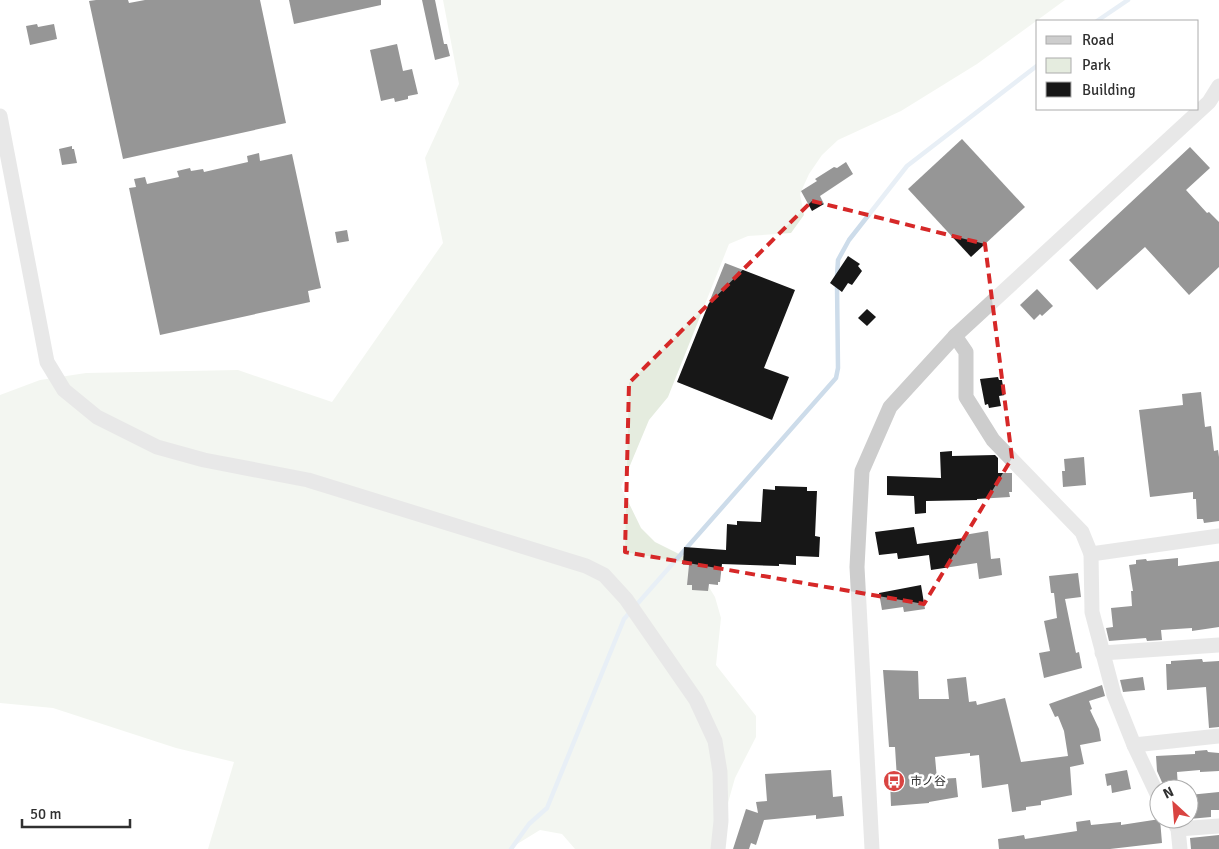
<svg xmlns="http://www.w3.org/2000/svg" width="1219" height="849" font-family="Signika,'Noto Sans JP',sans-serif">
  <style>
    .green { fill: #e5ecdf }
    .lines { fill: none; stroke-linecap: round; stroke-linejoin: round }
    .stream { stroke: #cddcea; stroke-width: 4.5 }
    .building { fill: #171717 }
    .minor { stroke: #cdcdcd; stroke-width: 15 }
    .marked { fill: none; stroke: #d62828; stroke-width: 4; stroke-dasharray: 10 6; stroke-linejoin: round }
    .labels { text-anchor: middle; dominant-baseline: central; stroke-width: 5; stroke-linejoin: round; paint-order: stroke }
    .poi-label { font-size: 12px; fill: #303030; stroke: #fff; text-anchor: start }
  </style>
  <rect width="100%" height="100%" fill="#fff"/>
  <polygon class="green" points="443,0 1065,0 977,64 901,111 838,140 822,155 809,174 800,194 804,215 791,233 748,236 729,244 668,397 649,420 621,487 641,528 655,542 693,561 715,597 721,618 716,665 756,716 756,737 735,778 715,849 575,849 562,834 540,830 509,849 208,849 234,762 176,748 53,708 0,703 0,395 40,380 86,373 238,370 332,402 443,243 425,158 459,84"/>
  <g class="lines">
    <g class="stream">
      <polyline points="1097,21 1128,0"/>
      <polyline points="837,276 838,260 849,240 907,166 1038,65"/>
      <polyline points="511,849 529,824 547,808 624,619 836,378 838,368 837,284"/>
    </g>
  </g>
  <g class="building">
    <polygon points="96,0 128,0 129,3 145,0 260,0 286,123 123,159 89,1"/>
    <polygon points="289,0 381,0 381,5 294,24"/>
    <polygon points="422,0 435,0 444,44 447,44 450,56 435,60"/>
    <polygon points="37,24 38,27 54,24 57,39 30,45 26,26"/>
    <polygon points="397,44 403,71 412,69 418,94 408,96 408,99 395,102 394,98 381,101 370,50"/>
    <polygon points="962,139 1025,207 971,257 908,189"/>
    <polygon points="72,146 72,149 74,149 77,163 62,165 59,149"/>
    <polygon points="1190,147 1210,168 1186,190 1207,213 1209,212 1219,222 1219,267 1189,295 1145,247 1097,290 1069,260"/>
    <polygon points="259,153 260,161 292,154 321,288 308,291 310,302 160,335 129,188 136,187 134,179 145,177 147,184 179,177 177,171 190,168 191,171 203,169 204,172 248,162 247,156"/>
    <polygon points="846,162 853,174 820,196 824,204 812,211 801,191 817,181 815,179 834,167 837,168"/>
    <polygon points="347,230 349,241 337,243 335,232"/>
    <polygon points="848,256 860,264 858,266 862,271 852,285 848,283 842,292 830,283"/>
    <polygon points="725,263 795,290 764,368 789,377 772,420 677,382"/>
    <polygon points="1037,289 1053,306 1042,316 1040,314 1034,320 1020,305"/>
    <polygon points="867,309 876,317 867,326 858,318"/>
    <polygon points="998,377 999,380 1002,380 1005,395 999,396 1001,406 989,408 988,404 985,405 980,379"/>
    <polygon points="1201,392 1205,427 1211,426 1214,451 1218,450 1219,457 1219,521 1204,523 1203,519 1197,519 1196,499 1193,499 1193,492 1150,497 1139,410 1183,405 1182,394"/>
    <polygon points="952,451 952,456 995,455 998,458 998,473 1012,473 1012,492 1009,492 1010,497 977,499 977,500 926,501 926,513 915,514 914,496 887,495 887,476 941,478 940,452"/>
    <polygon points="1084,457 1086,485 1063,487 1062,471 1065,471 1064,459"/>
    <polygon points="775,486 807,487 807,491 817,491 815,536 820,537 819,557 796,556 796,565 779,564 779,566 722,564 720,582 718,582 718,585 709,584 708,591 692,590 692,585 687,585 689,565 683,565 684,547 726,550 727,524 737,525 737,521 761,522 763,489 775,490"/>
    <polygon points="914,527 917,544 964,538 964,535 988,531 991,559 1000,558 1002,575 979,579 977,563 931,570 929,555 898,559 897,553 879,555 875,532"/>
    <polygon points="1178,558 1178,566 1219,561 1219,627 1192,631 1192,628 1161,630 1162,640 1147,641 1146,638 1109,641 1106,628 1113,627 1111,608 1132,606 1131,591 1133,591 1129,565 1136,564 1136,560 1146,559 1147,561"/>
    <polygon points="1078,573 1081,597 1065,599 1076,653 1079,652 1082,668 1044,678 1039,653 1050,651 1044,621 1057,618 1054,593 1051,593 1049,576"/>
    <polygon points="921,585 925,609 904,612 903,607 882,610 879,593"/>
    <polygon points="1202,659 1203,662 1219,661 1219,727 1209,728 1206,687 1167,690 1166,664 1171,664 1171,661"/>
    <polygon points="883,670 918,671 919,699 949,699 947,679 966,677 969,702 976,701 977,705 1005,698 1021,762 1068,756 1064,731 1058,716 1055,717 1049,704 1102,685 1105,696 1089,701 1092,709 1090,710 1099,729 1101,741 1080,745 1084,764 1070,767 1072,795 1041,801 1041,805 1026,807 1026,810 1012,812 1008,784 982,788 979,755 970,756 970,753 935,757 937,779 956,778 958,797 929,802 929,803 891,806 890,780 897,779 895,747 889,747"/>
    <polygon points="1143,677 1145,690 1123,692 1120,680"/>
    <polygon points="1207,750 1208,752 1219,753 1219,771 1200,772 1200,770 1177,772 1178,788 1165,789 1157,771 1156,756 1195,754 1195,751"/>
    <polygon points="831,770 833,797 842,796 844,816 816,819 816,815 764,820 756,845 751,843 749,849 733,849 746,809 758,813 756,802 767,801 765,774"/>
    <polygon points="1127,770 1131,789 1112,793 1111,785 1107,786 1105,774"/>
    <polygon points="1219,792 1219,810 1211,810 1211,817 1189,819 1189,795"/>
    <polygon points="1160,819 1162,843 1110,849 999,849 998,839 1024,835 1025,839 1077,831 1076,822 1090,820 1091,825 1121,822 1121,825"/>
    <polygon points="1219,835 1219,849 1191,849 1190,838"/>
  </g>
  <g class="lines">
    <g class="minor">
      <polyline points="0,116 47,362 64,390 97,417 157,447 204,460 308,480 586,566 604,575 626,599 696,700 715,741 720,772 721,821 718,849"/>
      <polyline points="955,336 966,352 966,397 993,440 1082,532 1091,554 1092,612 1114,695 1134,745 1159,798"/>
      <polyline points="1091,554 1219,536"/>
      <polyline points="1102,653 1219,645"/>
      <polyline points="1134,745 1219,736"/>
      <polyline points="1172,819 1178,829 1180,849"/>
      <polyline points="1178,829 1219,826"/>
      <polyline points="872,849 857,567 862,471 890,407 955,336 1209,102 1219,86"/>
    </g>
  </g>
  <path d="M0 0H1219V849H0ZM 812,201 L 985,244 L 1012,458 L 924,604 L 625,552 L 629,383 Z" fill="#fff" fill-opacity=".55" fill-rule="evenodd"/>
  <path class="marked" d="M 812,201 L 985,244 L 1012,458 L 924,604 L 625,552 L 629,383 Z"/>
  <defs>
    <g id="bus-disc" transform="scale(1.125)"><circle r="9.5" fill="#d94441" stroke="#fff"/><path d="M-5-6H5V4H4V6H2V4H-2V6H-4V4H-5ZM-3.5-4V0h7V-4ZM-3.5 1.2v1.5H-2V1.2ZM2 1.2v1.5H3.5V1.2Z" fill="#fff"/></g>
  </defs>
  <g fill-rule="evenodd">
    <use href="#bus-disc" x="894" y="781"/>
  </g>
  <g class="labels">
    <g class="poi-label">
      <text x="910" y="781">市ノ谷</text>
    </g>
  </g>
  <rect x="1036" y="20" width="162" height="90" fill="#ffffff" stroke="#acacac"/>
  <rect x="1046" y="36" width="25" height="8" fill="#cdcdcd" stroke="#acacac"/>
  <text x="1082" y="45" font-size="15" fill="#303030">Road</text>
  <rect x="1046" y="58" width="25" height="15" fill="#e5ecdf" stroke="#acacac"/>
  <text x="1082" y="70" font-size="15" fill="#303030">Park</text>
  <rect x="1046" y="82" width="25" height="15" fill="#171717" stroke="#acacac"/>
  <text x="1082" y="95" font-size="15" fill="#303030">Building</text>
  <g transform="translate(1174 804) rotate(334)"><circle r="24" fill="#ffffff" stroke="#acacac"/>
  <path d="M0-4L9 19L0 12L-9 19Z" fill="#d94441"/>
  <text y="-8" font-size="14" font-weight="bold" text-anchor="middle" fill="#303030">N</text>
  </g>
  <path d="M22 819v8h108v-8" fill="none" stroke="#303030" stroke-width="2.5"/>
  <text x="30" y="819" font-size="15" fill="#303030" stroke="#ffffff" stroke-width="4" paint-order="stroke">50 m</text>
</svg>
